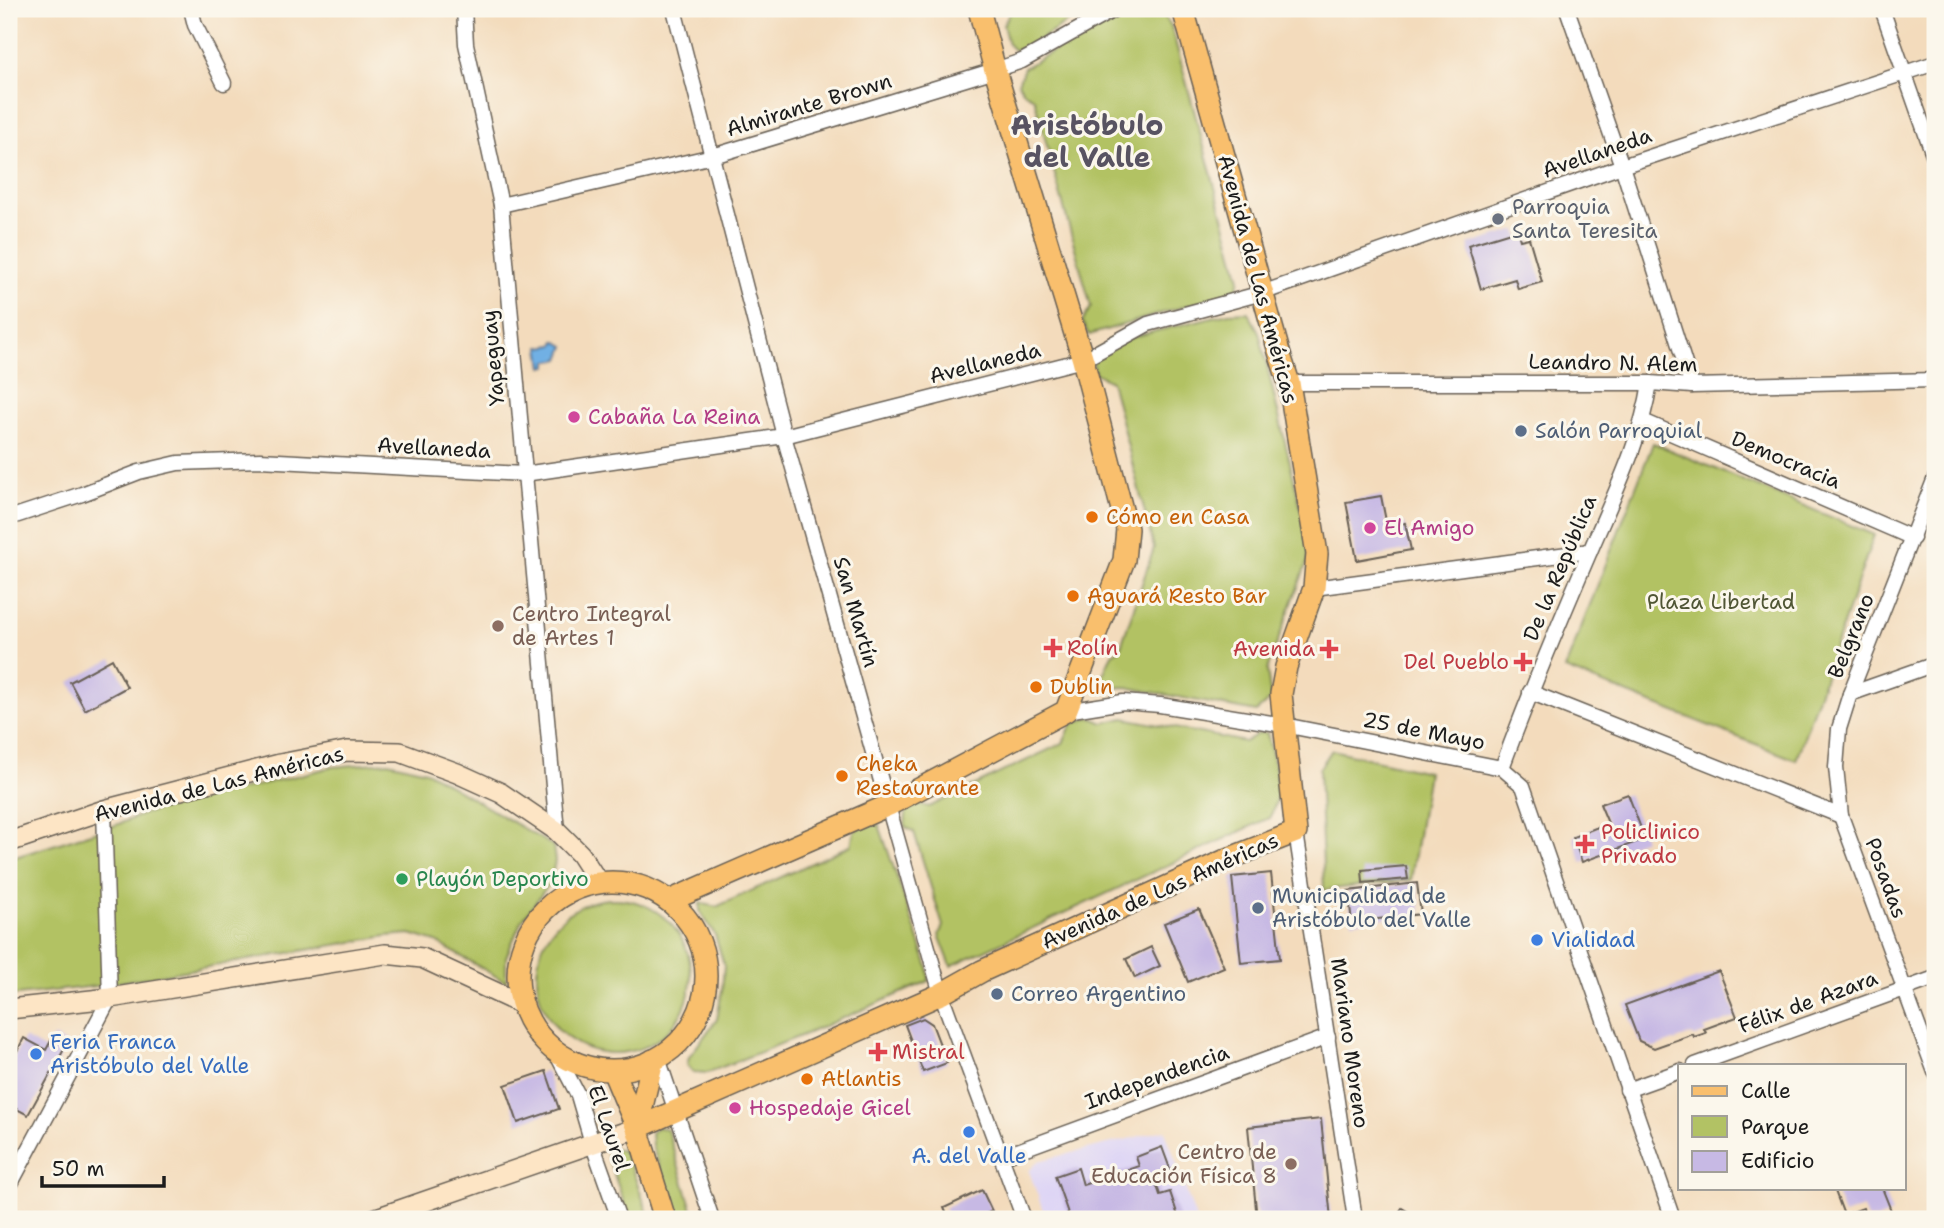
<svg xmlns="http://www.w3.org/2000/svg" width="1944" height="1228" font-family="'Shantell Sans',sans-serif">
  <style>
    .built { fill: #ded5f5 }
    .green { fill: #b2c264; stroke: #676f40; stroke-width: 2 }
    .water { fill: #71b0e4; stroke: #466680; stroke-width: 2 }
    .building { fill: #c7b9e4 }
    .lines { fill: none; stroke-linecap: round; stroke-linejoin: round }
    .street-casing { stroke: #675f54; stroke-width: 17 }
    .secondary-casing { stroke: #675f54; stroke-width: 22 }
    .primary-casing { stroke: #675f54; stroke-width: 24 }
    .street { stroke: #fff; stroke-width: 14 }
    .secondary { stroke: #fde5c5; stroke-width: 19 }
    .primary { stroke: #f9bf6d; stroke-width: 21 }
    .worship-dot { fill: #6b7280; stroke: #fbf7ec; stroke-width: 2.5 }
    .hotel-dot { fill: #d1479c; stroke: #fbf7ec; stroke-width: 2.5 }
    .service-dot { fill: #5c6f8a; stroke: #fbf7ec; stroke-width: 2.5 }
    .food-dot { fill: #e8710a; stroke: #fbf7ec; stroke-width: 2.5 }
    .education-dot { fill: #8d6e63; stroke: #fbf7ec; stroke-width: 2.5 }
    .health-dot { fill: #e0444e; stroke: #fbf7ec; stroke-width: 2.5 }
    .leisure-dot { fill: #2e9e5b; stroke: #fbf7ec; stroke-width: 2.5 }
    .shop-dot { fill: #3f7fe0; stroke: #fbf7ec; stroke-width: 2.5 }
    .labels { text-anchor: middle; dominant-baseline: central; stroke-width: 6; stroke-linejoin: round; paint-order: stroke }
    .street-label { font-size: 21px; fill: #1c1c1c; stroke: #fbf7ec }
    .worship-label { font-size: 21px; fill: #5b616d; stroke: #fbf7ec; text-anchor: start }
    .hotel-label { font-size: 21px; fill: #b23c85; stroke: #fbf7ec; text-anchor: start }
    .service-label { font-size: 21px; fill: #4e5e75; stroke: #fbf7ec; text-anchor: start }
    .food-label { font-size: 21px; fill: #c56008; stroke: #fbf7ec; text-anchor: start }
    .park-label { font-size: 21px; fill: #505635; stroke: #fbf7ec }
    .education-label { font-size: 21px; fill: #785e54; stroke: #fbf7ec; text-anchor: start }
    .health-label { font-size: 21px; fill: #be3a42; stroke: #fbf7ec; text-anchor: start }
    .leisure-label { font-size: 21px; fill: #27864d; stroke: #fbf7ec; text-anchor: start }
    .shop-label { font-size: 21px; fill: #366cbe; stroke: #fbf7ec; text-anchor: start }
    .district-label { font-size: 28px; font-weight: bold; fill: #585362; stroke: #fbf7ec }
  </style>
  <rect width="100%" height="100%" fill="#fbf7ec"/>
  <filter id="ink" filterUnits="userSpaceOnUse"><feTurbulence type="fractalNoise" baseFrequency=".0143" numOctaves="2"/><feDisplacementMap in="SourceGraphic" scale="14" xChannelSelector="R" yChannelSelector="G"/><feConvolveMatrix kernelMatrix="1 2 1 2 8 2 1 2 1" color-interpolation-filters="sRGB"/></filter>
  <filter id="wash" filterUnits="userSpaceOnUse"><feTurbulence type="fractalNoise" baseFrequency=".00686" numOctaves="4" result="noise"/><feDisplacementMap in="SourceGraphic" scale="28" xChannelSelector="R" yChannelSelector="G"/><feGaussianBlur stdDeviation="1.57" result="paint"/><feColorMatrix in="noise" values="0 0 0 0 0 0 0 0 0 0 0 0 0 0 0 0 0 1.4 0 .05"/><feComposite in="paint" operator="in"/></filter>
  <g filter="url(#wash)">
    <rect width="100%" height="100%" fill="#f3dbbc"/>
    <polygon class="built" points="1165,1130 1196,1219 1046,1219 1029,1171 1038,1161"/>
    <g class="green">
      <polygon points="1012,9 1088,9 1025,49 1014,50 1008,44 1003,25"/>
      <polygon points="1127,9 1160,9 1171,26 1240,279 1236,291 1089,335 1082,322 1091,307 1034,98 1025,93 1018,83 1024,68"/>
      <polygon points="1248,312 1259,332 1309,543 1308,560 1267,670 1271,699 1256,712 1126,687 1097,689 1112,654 1120,649 1154,548 1111,381 1095,373 1093,362 1109,343 1228,313"/>
      <polygon points="1653,443 1874,535 1796,760 1565,669"/>
      <path d="M 1090,717 L 1103,723 L 1124,718 L 1245,742 L 1259,733 L 1267,733 C 1273,761 1286,793 1269,818 L 951,966 L 939,935 L 943,926 L 914,832 L 905,827 L 907,800 L 929,807 L 1063,743 L 1072,724 Z"/>
      <polygon points="1332,750 1428,772 1411,880 1324,890 1319,769"/>
      <polygon points="388,762 426,771 553,846 555,861 551,881 521,922 506,957 506,982 436,942 410,934 387,936 97,986 9,996 9,859 116,825 146,813 332,767"/>
      <polygon points="868,822 879,825 928,967 929,981 808,1033 707,1073 693,1072 687,1065 689,1057 717,1019 722,990 724,965 715,935 700,911 700,903 716,907 851,845 854,831"/>
      <circle cx="614" cy="976" r="77"/>
      <polygon points="657,1127 667,1129 695,1219 678,1219 652,1146 651,1133"/>
      <polygon points="609,1146 623,1151 630,1164 650,1219 630,1219 607,1155"/>
    </g>
    <polygon class="water" points="556,341 565,346 560,359 548,361 548,366 543,367 540,347 554,345"/>
    <g id="blocks">
      <g class="building">
        <polygon points="1517,230 1520,240 1529,238 1542,282 1518,289 1515,279 1481,289 1468,245"/>
        <polygon points="1381,496 1387,526 1405,523 1411,550 1357,560 1346,502"/>
        <polygon points="112,659 127,687 85,710 70,682"/>
        <polygon points="1628,794 1645,839 1582,862 1573,837 1608,823 1600,804"/>
        <polygon points="1406,866 1408,879 1363,883 1362,870"/>
        <polygon points="1271,873 1280,959 1241,963 1232,877"/>
        <polygon points="1417,883 1421,914 1352,922 1348,891"/>
        <polygon points="1199,909 1224,967 1188,982 1164,923"/>
        <polygon points="1151,947 1160,966 1135,978 1126,959"/>
        <polygon points="1719,971 1737,1017 1704,1029 1706,1033 1694,1037 1693,1034 1654,1048 1639,1041 1625,1005"/>
        <polygon points="923,1018 932,1024 947,1063 923,1072 905,1025"/>
        <polygon points="53,1037 67,1044 28,1115 9,1105 9,1066 24,1038 46,1050"/>
        <polygon points="546,1071 559,1109 518,1123 505,1085"/>
        <polygon points="1321,1119 1331,1219 1257,1219 1248,1127"/>
        <polygon points="1162,1147 1173,1177 1156,1183 1160,1195 1170,1192 1179,1219 1070,1219 1055,1176 1078,1168 1083,1185 1139,1166 1136,1157"/>
        <polygon points="1843,1188 1882,1188 1892,1213 1877,1219 1867,1219 1863,1208 1844,1215 1835,1191"/>
        <polygon points="982,1190 992,1211 976,1219 949,1219 944,1208"/>
        <polygon points="1402,1208 1420,1219 1394,1219"/>
      </g>
    </g>
  </g>
  <g filter="url(#ink)">
    <use href="#blocks" fill-opacity="0" stroke="#675f54" stroke-width="2"/>
    <g class="lines">
      <g class="street-casing">
        <g id="street">
          <polyline points="191,9 195,25 224,83"/>
          <polyline points="464,9 466,44 501,205 557,831"/>
          <polyline points="674,9 784,436 941,994 1024,1219"/>
          <polyline points="1567,9 1622,166 1692,386"/>
          <polyline points="1882,9 1935,160"/>
          <polyline points="501,205 713,156 995,70 1022,61 1115,9"/>
          <polyline points="1289,383 1650,383 1692,386 1935,380"/>
          <polyline points="1643,421 1913,538"/>
          <polyline points="1935,478 1850,694 1839,729 1836,767 1841,816 1935,1072"/>
          <polyline points="9,518 82,494 139,472 178,463 260,460 524,474 784,436 1083,360 1148,324 1262,293 1622,166 1935,63"/>
          <polyline points="1314,588 1590,551"/>
          <polyline points="1530,692 1841,816"/>
          <polyline points="1850,694 1935,664"/>
          <polyline points="1066,711 1123,702 1160,705 1284,725 1502,768 1523,786 1673,1219"/>
          <path d="M 1502,768 C 1529,694 1560,621 1591,549 C 1614,495 1641,441 1650,383"/>
          <polyline points="1296,832 1355,1219"/>
          <polyline points="556,1053 578,1095 592,1143 619,1219"/>
          <polyline points="658,1058 712,1219"/>
          <polyline points="1695,1065 1935,978"/>
          <polyline points="1627,1090 1680,1071"/>
          <polyline points="1001,1157 1328,1037"/>
          <polyline points="9,1187 110,998 104,810"/>
        </g>
      </g>
      <g class="secondary-casing">
        <g id="secondary">
          <polyline points="9,842 104,810 280,764 347,751 400,752 457,773 501,793 557,831 580,854 598,882"/>
          <polyline points="9,1009 110,998 385,954 422,958 521,1004"/>
          <polyline points="374,1219 637,1128"/>
        </g>
      </g>
      <g class="primary-casing">
        <g id="primary">
          <circle cx="612" cy="976" r="94"/>
          <polyline points="669,901 889,805 1066,711 1124,560 1127,529 1083,360 995,70 979,9"/>
          <polyline points="613,1071 637,1128 665,1219"/>
          <polyline points="637,1128 941,994 982,971 1228,859 1296,832 1281,694 1286,667 1314,588 1317,554 1289,383 1279,352 1183,9"/>
          <polyline points="637,1128 653,1060"/>
        </g>
      </g>
      <use href="#street" class="street"/>
      <use href="#secondary" class="secondary"/>
      <use href="#primary" class="primary"/>
    </g>
  </g>
  <circle class="worship-dot" cx="1498" cy="219" r="7"/>
  <g class="hotel-dot">
    <circle cx="574" cy="417" r="7"/>
    <circle cx="1370" cy="528" r="7"/>
    <circle cx="735" cy="1108" r="7"/>
  </g>
  <g class="service-dot">
    <circle cx="1521" cy="431" r="7"/>
    <circle cx="1258" cy="908" r="7"/>
    <circle cx="997" cy="994" r="7"/>
  </g>
  <g class="food-dot">
    <circle cx="1092" cy="517" r="7"/>
    <circle cx="1073" cy="596" r="7"/>
    <circle cx="1036" cy="687" r="7"/>
    <circle cx="842" cy="776" r="7"/>
    <circle cx="807" cy="1079" r="7"/>
  </g>
  <g class="education-dot">
    <circle cx="498" cy="626" r="7"/>
    <circle cx="1291" cy="1164" r="7"/>
  </g>
  <g class="health-dot">
    <path d="M1049.5 637.5h7v7h7v7h-7v7h-7v-7h-7v-7h7z"/>
    <path d="M1325.5 638.5h7v7h7v7h-7v7h-7v-7h-7v-7h7z"/>
    <path d="M1519.5 651.5h7v7h7v7h-7v7h-7v-7h-7v-7h7z"/>
    <path d="M1581.5 833.5h7v7h7v7h-7v7h-7v-7h-7v-7h7z"/>
    <path d="M874.5 1041.5h7v7h7v7h-7v7h-7v-7h-7v-7h7z"/>
  </g>
  <circle class="leisure-dot" cx="402" cy="879" r="7"/>
  <g class="shop-dot">
    <circle cx="1537" cy="940" r="7"/>
    <circle cx="36" cy="1054" r="7"/>
    <circle cx="969" cy="1132" r="7"/>
  </g>
  <g class="labels">
    <g class="street-label">
      <text transform="translate(809 105) rotate(-17)">Almirante Brown</text>
      <text transform="translate(1597 153) rotate(-19)">Avellaneda</text>
      <text transform="translate(1258 279) rotate(75)">Avenida de Las Américas</text>
      <text transform="translate(493 358) rotate(-95)">Yapeguay</text>
      <text transform="translate(985 363) rotate(-14)">Avellaneda</text>
      <text transform="translate(1613 363) rotate(1)">Leandro N. Alem</text>
      <text transform="translate(434 448) rotate(3)">Avellaneda</text>
      <text transform="translate(1786 460) rotate(23)">Democracia</text>
      <text transform="translate(1560 568) rotate(-67)">De la República</text>
      <text transform="translate(856 612) rotate(74)">San Martín</text>
      <text transform="translate(1851 636) rotate(-68)">Belgrano</text>
      <text transform="translate(1424 731) rotate(11)">25 de Mayo</text>
      <text transform="translate(219 784) rotate(-14)">Avenida de Las Américas</text>
      <text transform="translate(1886 878) rotate(70)">Posadas</text>
      <text transform="translate(1160 891) rotate(-24)">Avenida de Las Américas</text>
      <text transform="translate(1808 1002) rotate(-20)">Félix de Azara</text>
      <text transform="translate(1350 1043) rotate(82)">Mariano Moreno</text>
      <text transform="translate(1157 1077) rotate(-20)">Independencia</text>
      <text transform="translate(609 1128) rotate(71)">El Laurel</text>
    </g>
    <g class="worship-label">
      <text x="1512" y="207">Parroquia<tspan x="1512" dy="24">Santa Teresita</tspan></text>
    </g>
    <g class="hotel-label">
      <text x="588" y="417">Cabaña La Reina</text>
      <text x="1384" y="528">El Amigo</text>
      <text x="749" y="1108">Hospedaje Gicel</text>
    </g>
    <g class="service-label">
      <text x="1535" y="431">Salón Parroquial</text>
      <text x="1272" y="896">Municipalidad de<tspan x="1272" dy="24">Aristóbulo del Valle</tspan></text>
      <text x="1011" y="994">Correo Argentino</text>
    </g>
    <g class="food-label">
      <text x="1106" y="517">Cómo en Casa</text>
      <text x="1087" y="596">Aguará Resto Bar</text>
      <text x="1050" y="687">Dublin</text>
      <text x="856" y="764">Cheka<tspan x="856" dy="24">Restaurante</tspan></text>
      <text x="821" y="1079">Atlantis</text>
    </g>
    <g class="park-label">
      <text x="1721" y="602">Plaza Libertad</text>
    </g>
    <g class="education-label">
      <text x="512" y="614">Centro Integral<tspan x="512" dy="24">de Artes 1</tspan></text>
      <text x="1277" y="1152" text-anchor="end">Centro de<tspan x="1277" dy="24">Educación Física 8</tspan></text>
    </g>
    <g class="health-label">
      <text x="1067" y="648">Rolín</text>
      <text x="1315" y="649" text-anchor="end">Avenida</text>
      <text x="1509" y="662" text-anchor="end">Del Pueblo</text>
      <text x="1601" y="832">Policlinico<tspan x="1601" dy="24">Privado</tspan></text>
      <text x="892" y="1052">Mistral</text>
    </g>
    <g class="leisure-label">
      <text x="416" y="879">Playón Deportivo</text>
    </g>
    <g class="shop-label">
      <text x="1551" y="940">Vialidad</text>
      <text x="50" y="1042">Feria Franca<tspan x="50" dy="24">Aristóbulo del Valle</tspan></text>
      <text x="969" y="1156" text-anchor="middle">A. del Valle</text>
    </g>
    <g class="district-label">
      <text x="1087" y="125">Aristóbulo<tspan x="1087" dy="32">del Valle</tspan></text>
    </g>
  </g>
  <rect width="1944" height="1228" fill="none" stroke="#fbf7ec" stroke-width="35"/>
  <rect x="1678" y="1064" width="228" height="126" fill="#fbf7ec" stroke="#a29f99" stroke-width="2"/>
  <rect x="1692" y="1086" width="35" height="10" fill="#f9bf6d" stroke="#a29f99" stroke-width="2"/>
  <text x="1741" y="1098" font-size="21" fill="#1c1c1c">Calle</text>
  <rect x="1692" y="1116" width="35" height="21" fill="#b2c264" stroke="#a29f99" stroke-width="2"/>
  <text x="1741" y="1134" font-size="21" fill="#1c1c1c">Parque</text>
  <rect x="1692" y="1151" width="35" height="21" fill="#c7b9e4" stroke="#a29f99" stroke-width="2"/>
  <text x="1741" y="1168" font-size="21" fill="#1c1c1c">Edificio</text>
  <path d="M42 1176v10h122v-10" fill="none" stroke="#1c1c1c" stroke-width="3.5"/>
  <text x="52" y="1176" font-size="21" fill="#1c1c1c" stroke="#fbf7ec" stroke-width="5" paint-order="stroke">50 m</text>
</svg>
